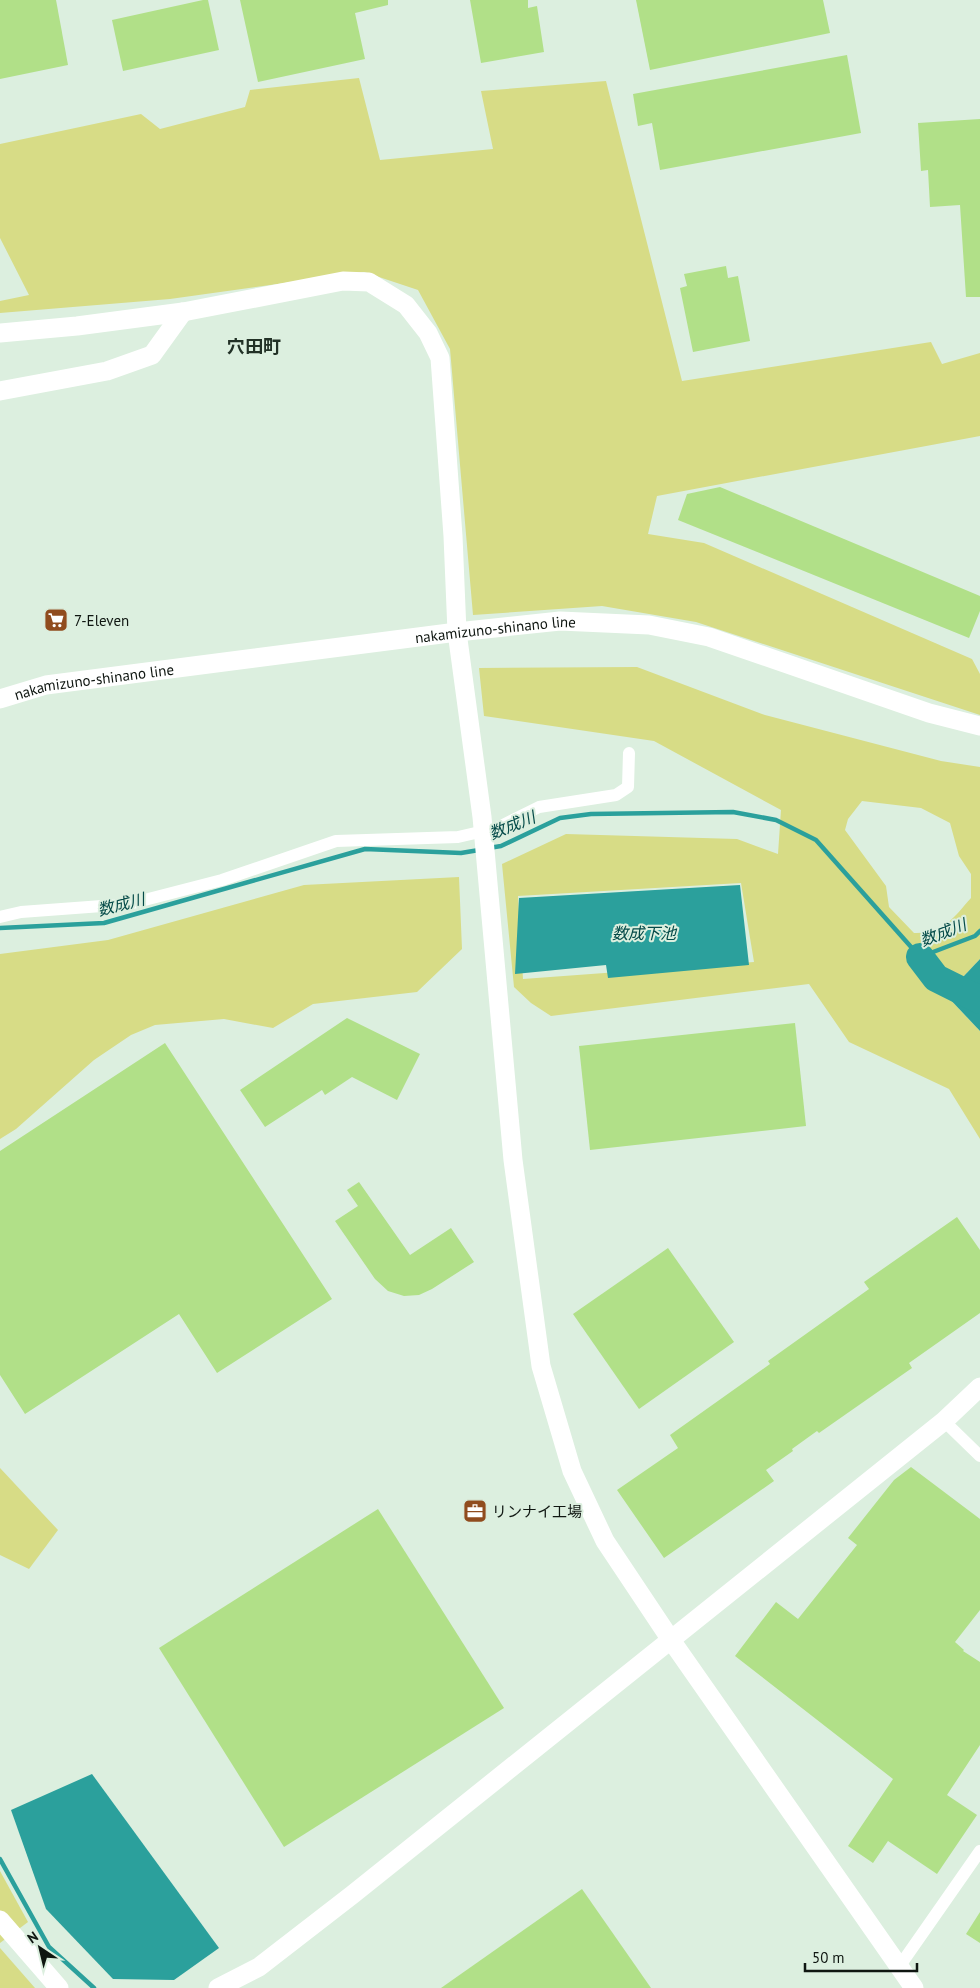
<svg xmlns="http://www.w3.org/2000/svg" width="980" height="1988" font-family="'PT Sans','Noto Sans JP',sans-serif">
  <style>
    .green { fill: #d7dc86; fill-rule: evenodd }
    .water { fill: #2ba09c }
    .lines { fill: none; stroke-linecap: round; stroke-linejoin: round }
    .stream { stroke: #2ba09c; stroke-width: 4.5 }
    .river { stroke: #2ba09c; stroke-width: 28 }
    .building { fill: #b1e088 }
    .street { stroke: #fff; stroke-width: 12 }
    .secondary { stroke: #fff; stroke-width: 19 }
    .labels { text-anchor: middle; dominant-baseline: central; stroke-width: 4; stroke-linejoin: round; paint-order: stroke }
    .poi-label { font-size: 15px; fill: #0f1611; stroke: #dcefdf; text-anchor: start }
    .street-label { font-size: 15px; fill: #0f1611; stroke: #dcefdf }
    .water-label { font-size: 16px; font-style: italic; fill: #044a48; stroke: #dcefdf }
    .quarter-label { font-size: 18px; font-weight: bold; fill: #223126; stroke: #dcefdf }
  </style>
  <rect width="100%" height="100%" fill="#dcefdf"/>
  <g class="green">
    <polygon points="359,78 380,160 493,149 481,91 606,81 682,381 931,342 942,364 980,353 980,436 657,496 648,534 704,543 972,659 980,674 980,715 696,622 602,606 473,615 450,349 418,290 364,272 170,299 0,313 0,301 29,295 0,238 0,144 141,114 160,129 245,107 250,90"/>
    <path d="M 637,667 L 765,715 L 941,761 L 980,767 L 980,959 L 946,995 L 980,1031 L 980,1139 L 949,1089 L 849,1042 L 809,984 L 551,1016 L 531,1003 L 514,987 L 502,864 L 566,834 L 737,839 L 778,854 L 781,810 L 654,741 L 484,716 L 479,668 ZM 862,801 L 921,808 L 950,823 L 959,856 L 971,874 L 971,898 C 953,918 944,934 914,933 L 889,907 L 886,886 L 845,830 L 848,819 ZM 741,883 L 754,962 L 523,979 L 518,896 Z"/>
    <polygon points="459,877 462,949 417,992 313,1004 273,1028 224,1019 155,1025 131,1035 94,1060 16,1129 0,1139 0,954 108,940 304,885"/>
    <polygon points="0,1468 58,1530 29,1569 0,1555"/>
    <polygon points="0,1871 28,1922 0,1943"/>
    <polygon points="0,1948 35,1988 0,1988"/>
  </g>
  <g class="water">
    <polygon points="740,885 749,965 608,978 606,965 515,974 519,898"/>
    <polygon points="980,959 980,1031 946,995"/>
    <polygon points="92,1774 219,1948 174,1980 113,1979 46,1909 11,1810"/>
  </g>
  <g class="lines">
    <g class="stream">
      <polyline points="489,848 501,846 560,818 591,814 733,812 776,820 816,840 920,957 975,936 980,931"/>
      <polyline points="0,928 104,923 365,849 461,853 479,850"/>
      <polyline points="0,1859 49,1947 94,1988"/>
    </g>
    <polyline class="river" points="920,957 936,978 980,1000"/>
  </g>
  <g class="building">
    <polygon points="0,0 56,0 68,65 0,79"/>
    <polygon points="203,0 208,0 219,50 123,71 112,20"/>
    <polygon points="240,0 388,0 388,5 355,13 365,59 258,82"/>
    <polygon points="470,0 528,0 528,8 537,6 544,52 481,63"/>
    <polygon points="636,0 823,0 830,33 650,70"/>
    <polygon points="847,55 861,133 660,170 652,123 638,126 633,94"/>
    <polygon points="980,119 980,297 966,297 960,205 930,207 928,170 921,171 918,123"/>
    <polygon points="726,266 728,278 738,276 750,341 693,352 680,288 687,286 684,274"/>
    <polygon points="720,487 980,596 980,611 969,638 678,520 687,494"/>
    <polygon points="347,1018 420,1054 397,1100 352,1077 325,1095 322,1090 265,1127 240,1090"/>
    <polygon points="795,1023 806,1126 590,1150 579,1046"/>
    <polygon points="165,1043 332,1299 217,1373 179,1314 25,1414 0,1375 0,1151"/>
    <polygon points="359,1182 410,1255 451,1228 474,1262 432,1289 419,1295 404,1296 388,1291 375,1279 335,1221 358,1206 347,1190"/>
    <polygon points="957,1217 980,1250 980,1313 909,1363 912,1368 819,1433 817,1431 792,1449 793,1451 766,1470 774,1481 664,1558 617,1490 678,1448 670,1435 770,1364 768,1361 869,1289 864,1282"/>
    <polygon points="668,1248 734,1342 639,1409 573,1314"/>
    <polygon points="911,1467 980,1519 980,1610 955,1642 964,1650 963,1651 980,1662 980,1745 947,1795 977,1815 937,1874 888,1841 873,1863 848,1846 893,1779 735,1656 776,1602 798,1619 857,1545 848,1538 894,1480"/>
    <polygon points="378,1509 504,1708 284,1847 159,1648"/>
    <polygon points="582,1889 651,1988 441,1988"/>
    <polygon points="980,1912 980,1943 966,1934"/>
  </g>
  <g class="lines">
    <g class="street">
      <polyline points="0,917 21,912 129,904 222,880 336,841 458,837 497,828 539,807 616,795 628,787 629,753"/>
      <polyline points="944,1421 980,1456"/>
      <polyline points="899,1967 980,1851"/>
    </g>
    <g class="secondary">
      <polyline points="0,333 77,326 183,312 343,281 369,282 406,305 428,333 440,358 453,536 457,632 482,817 513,1160 541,1366 572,1471 605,1541 671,1640 914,1988"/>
      <polyline points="0,391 107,371 152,355 183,312"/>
      <path id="s1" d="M 0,699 L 46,685 L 457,632 L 560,621 L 649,625 L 709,637 L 929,713 L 980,726"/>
      <polyline points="0,1920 59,1988"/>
      <polyline points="218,1988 259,1967 352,1895 944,1421 980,1387"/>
    </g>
  </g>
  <defs>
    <g id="supermarket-square" transform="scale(1.25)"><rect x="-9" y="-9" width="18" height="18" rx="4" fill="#904c1e" stroke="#dcefdf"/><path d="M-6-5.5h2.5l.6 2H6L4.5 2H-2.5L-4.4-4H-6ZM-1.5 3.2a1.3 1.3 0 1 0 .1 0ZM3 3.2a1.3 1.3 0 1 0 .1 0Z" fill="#fff"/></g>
    <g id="office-square" transform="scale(1.25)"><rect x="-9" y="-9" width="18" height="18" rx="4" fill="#904c1e" stroke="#dcefdf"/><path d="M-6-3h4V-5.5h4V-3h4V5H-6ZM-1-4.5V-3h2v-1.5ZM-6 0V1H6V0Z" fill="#fff"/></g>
  </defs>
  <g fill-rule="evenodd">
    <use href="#supermarket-square" x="56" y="620"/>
    <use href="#office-square" x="475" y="1511"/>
  </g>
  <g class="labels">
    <g class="poi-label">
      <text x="74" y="620">7-Eleven</text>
      <text x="492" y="1511">リンナイ工場</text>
    </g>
    <g class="street-label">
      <text stroke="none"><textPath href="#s1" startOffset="501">nakamizuno-shinano line</textPath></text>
      <text stroke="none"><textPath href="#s1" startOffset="96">nakamizuno-shinano line</textPath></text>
    </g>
    <g class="water-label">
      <text transform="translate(512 825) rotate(-22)">数成川</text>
      <text transform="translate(121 904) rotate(-14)">数成川</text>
      <text transform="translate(943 932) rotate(-21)">数成川</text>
      <text x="644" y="933">数成下池</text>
    </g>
    <g class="quarter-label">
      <text x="254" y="346">穴田町</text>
    </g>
  </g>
  <g transform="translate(40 1948) rotate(325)" stroke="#dcefdf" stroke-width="4" paint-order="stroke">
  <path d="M0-4L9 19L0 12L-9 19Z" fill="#0f1611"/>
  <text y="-8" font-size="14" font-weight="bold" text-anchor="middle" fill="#0f1611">N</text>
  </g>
  <path d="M805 1963v8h112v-8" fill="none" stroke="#0f1611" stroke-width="2.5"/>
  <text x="812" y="1963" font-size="15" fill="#0f1611" stroke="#dcefdf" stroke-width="4" paint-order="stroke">50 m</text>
</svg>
